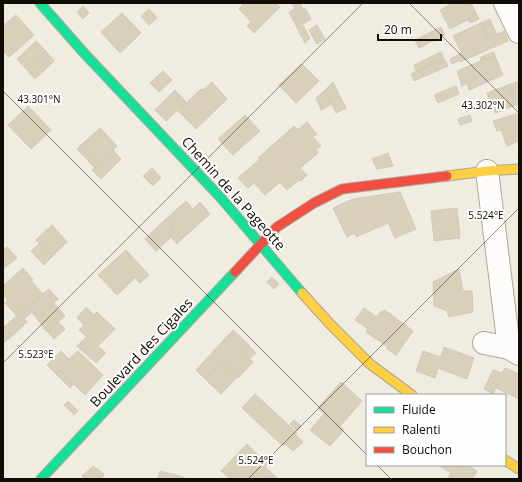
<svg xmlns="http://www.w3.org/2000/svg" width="522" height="482" font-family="'Open Sans',sans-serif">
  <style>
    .building { fill: #d9d0b9; stroke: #cecac0 }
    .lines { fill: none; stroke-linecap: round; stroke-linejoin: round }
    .street-casing { stroke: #aba79d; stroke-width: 24 }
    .fast-casing { stroke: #aba79d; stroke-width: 11 }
    .slow-casing { stroke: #aba79d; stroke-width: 11 }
    .jam-casing { stroke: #aba79d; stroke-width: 11 }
    .street { stroke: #fdfcfa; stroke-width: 22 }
    .fast { stroke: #16e098; stroke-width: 9 }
    .slow { stroke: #ffcf43; stroke-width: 9 }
    .jam { stroke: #f24e42; stroke-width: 9 }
    .ticks { fill: none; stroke: #110d06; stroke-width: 1; stroke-opacity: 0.45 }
    .labels { text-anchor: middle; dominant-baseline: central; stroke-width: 4; stroke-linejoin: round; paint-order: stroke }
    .street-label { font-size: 14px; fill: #110d06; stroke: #fefefe }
    .ticks-label { font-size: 10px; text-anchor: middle; fill: #110d06; stroke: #fefefe; stroke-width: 4; stroke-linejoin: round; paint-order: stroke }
  </style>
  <rect width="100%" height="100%" fill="#f1ece0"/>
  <g class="building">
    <polygon points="244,3 276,3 280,7 254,33 247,26 251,22 239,9"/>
    <polygon points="292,3 300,3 303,9 305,8 311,19 303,24"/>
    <polygon points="453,3 471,3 477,15 450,29 440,10"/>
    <polygon points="83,6 89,13 83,19 77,12"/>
    <polygon points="149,9 157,18 149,25 141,16"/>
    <polygon points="294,9 310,38 305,43 289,12"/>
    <polygon points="122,13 141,33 120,53 101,32"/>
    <polygon points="16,15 34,35 14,53 3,41 3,26"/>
    <polygon points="477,15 479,19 470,23 468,20"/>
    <polygon points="490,19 497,35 488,39 481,23"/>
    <polygon points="481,23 488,39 504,31 508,41 460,62 460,60 452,64 450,59 462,53 453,36"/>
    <polygon points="317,25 325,39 317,44 309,30"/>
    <polygon points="441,27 445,35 419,48 415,40"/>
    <polygon points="3,41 14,53 9,57 3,51"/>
    <polygon points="36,41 46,51 38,58 47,68 35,79 17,59"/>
    <polygon points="46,51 54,61 47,68 38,58"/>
    <polygon points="441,52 444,59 416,71 414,65"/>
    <polygon points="494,52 495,56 485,60 483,56"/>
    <polygon points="483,56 485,60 495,56 503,75 469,90 467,84 462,86 457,71 481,61 480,58"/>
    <polygon points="444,59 448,66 414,81 411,74"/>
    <polygon points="302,64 319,81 296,103 279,85"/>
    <polygon points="163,71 172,80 159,92 150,83"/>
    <polygon points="519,81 519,104 516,105 508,85"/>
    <polygon points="212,82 227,99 196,129 178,111 201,89 203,90"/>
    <polygon points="333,82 346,108 336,113 325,90"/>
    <polygon points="508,85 516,105 503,110 499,100 491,103 487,93"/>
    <polygon points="456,86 459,94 438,103 434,95"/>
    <polygon points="175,90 186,102 166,121 155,110"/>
    <polygon points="325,90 332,104 321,110 316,98"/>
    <polygon points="499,100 503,110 495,113 491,103"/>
    <polygon points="28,106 51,130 31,149 8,125"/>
    <polygon points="519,113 519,141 507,146 501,130 497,131 493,121"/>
    <polygon points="245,115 260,131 233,155 218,139"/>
    <polygon points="470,115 472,121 460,125 458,119"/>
    <polygon points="307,122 317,134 313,137 321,146 316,150 318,153 300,168 307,175 301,181 299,180 287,190 280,182 265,195 254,183 248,188 238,178 260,159 258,158 294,126 298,130"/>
    <polygon points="100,128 117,146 99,163 81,145"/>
    <polygon points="81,145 99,163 94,167 77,149"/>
    <polygon points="113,150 121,159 101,179 92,170"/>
    <polygon points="388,153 393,166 377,169 372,159"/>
    <polygon points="152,168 161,178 153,186 143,176"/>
    <polygon points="400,192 416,229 395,238 388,223 356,237 355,233 347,237 333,208 353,199"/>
    <polygon points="186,201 193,209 200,202 210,214 183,238 166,219"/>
    <polygon points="457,208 460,238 434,241 431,211"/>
    <polygon points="166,219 173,228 171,230 172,232 169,235 171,237 164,244 152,232"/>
    <polygon points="52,225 67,242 52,257 36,240"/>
    <polygon points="173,228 183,238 177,244 169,235 172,232 171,230"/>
    <polygon points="152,232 164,244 156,251 145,239"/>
    <polygon points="39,244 52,257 44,265 31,251"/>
    <polygon points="7,247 17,258 3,269 3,250"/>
    <polygon points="126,250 149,275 140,283 135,278 117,295 98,275"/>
    <polygon points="23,268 33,280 31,281 43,294 17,316 5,303 8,300 3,295 3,286"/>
    <polygon points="459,269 463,291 472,291 473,312 449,317 447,311 434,306 433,282"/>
    <polygon points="272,277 279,284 274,289 267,282"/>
    <polygon points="49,289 58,299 54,303 65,316 47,332 32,312 24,319 20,313"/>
    <polygon points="86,307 94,315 84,325 77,318"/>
    <polygon points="364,308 377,317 380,312 385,310 413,331 396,355 387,349 388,347 366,332 368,329 355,320"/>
    <polygon points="97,312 115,329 98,346 106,353 96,363 77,346 87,337 79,330"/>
    <polygon points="20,313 27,322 12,336 4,327"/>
    <polygon points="58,322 65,329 54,339 48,332"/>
    <polygon points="4,327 12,336 3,343 3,328"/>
    <polygon points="233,330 249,345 243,352 253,362 238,378 221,362 205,379 196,370"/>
    <polygon points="249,346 256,353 249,359 243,352"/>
    <polygon points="444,347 474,358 467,379 438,368 435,378 416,371 423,351 441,357"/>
    <polygon points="61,351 69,359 78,351 103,375 85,395 59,370 56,374 47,365"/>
    <polygon points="221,362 237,377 221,394 205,379"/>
    <polygon points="505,368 519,374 519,399 496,388 493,394 484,389 493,370 502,373"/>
    <polygon points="59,370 74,384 70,388 56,374"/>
    <polygon points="341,382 362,401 340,426 344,430 330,446 310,430 324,414 318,408"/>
    <polygon points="255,394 297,433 283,446 242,408"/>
    <polygon points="68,401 78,411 74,415 64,405"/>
    <polygon points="294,420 301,426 297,431 290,424"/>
    <polygon points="296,435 303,442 293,451 285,444"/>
    <polygon points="247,444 255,452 246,461 244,459 228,477 221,471"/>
    <polygon points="255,452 268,464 265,467 278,479 230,479 228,477 244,459 246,461"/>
    <polygon points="438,465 467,465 477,471 472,479 447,479 451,473"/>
    <polygon points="93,466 104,474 102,479 85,479 82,476"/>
    <polygon points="160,471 180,476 187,479 158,479"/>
  </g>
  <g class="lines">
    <g class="street-casing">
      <g id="street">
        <polyline points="505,3 519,32"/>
        <polyline points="487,171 509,348 519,354"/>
        <polyline points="484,343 509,348"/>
      </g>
    </g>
    <g class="fast-casing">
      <g id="fast">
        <polyline points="40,3 84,53 221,198 302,293"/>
        <polyline points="41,479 235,272"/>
      </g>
    </g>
    <g class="slow-casing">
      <g id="slow">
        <polyline points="447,176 487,171 519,169"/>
        <polyline points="302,293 331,325 370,364 412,395"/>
        <polyline points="505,460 519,469"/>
      </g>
    </g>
    <g class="jam-casing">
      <polyline id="jam" points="235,272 277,227 314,203 342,189 447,176"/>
    </g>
    <use href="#street" class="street"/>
    <use href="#fast" class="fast"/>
    <use href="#slow" class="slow"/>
    <use href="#jam" class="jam"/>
  </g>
  <path class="ticks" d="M 409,3 L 519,113M 3,91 L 367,455M 3,363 L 363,3M 377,465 L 391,479M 248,479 L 519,208"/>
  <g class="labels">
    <g class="street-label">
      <text transform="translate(234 193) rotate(48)">Chemin de la Pageotte</text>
      <text transform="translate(141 352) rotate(-47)">Boulevard des Cigales</text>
    </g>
  </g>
  <g class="ticks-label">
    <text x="39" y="103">43.301°N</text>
    <text x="483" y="109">43.302°N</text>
    <text x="486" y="219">5.524°E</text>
    <text x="36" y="358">5.523°E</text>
    <text x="256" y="464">5.524°E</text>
  </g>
  <rect width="522" height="482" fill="none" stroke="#110d06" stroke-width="8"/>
  <rect x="366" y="394" width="140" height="72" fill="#fefefe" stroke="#9f9e9b"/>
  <rect x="374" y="407" width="20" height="6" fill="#16e098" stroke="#9f9e9b"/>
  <text x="402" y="414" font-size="12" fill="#110d06">Fluide</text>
  <rect x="374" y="427" width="20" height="6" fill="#ffcf43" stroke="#9f9e9b"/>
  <text x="402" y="434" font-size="12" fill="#110d06">Ralenti</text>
  <rect x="374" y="447" width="20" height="6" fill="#f24e42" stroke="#9f9e9b"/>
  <text x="402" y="454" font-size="12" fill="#110d06">Bouchon</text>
  <path d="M378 34v6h63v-6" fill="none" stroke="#110d06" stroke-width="2"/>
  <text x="384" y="34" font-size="12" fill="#110d06" stroke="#fefefe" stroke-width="3" paint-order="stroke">20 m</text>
</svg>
